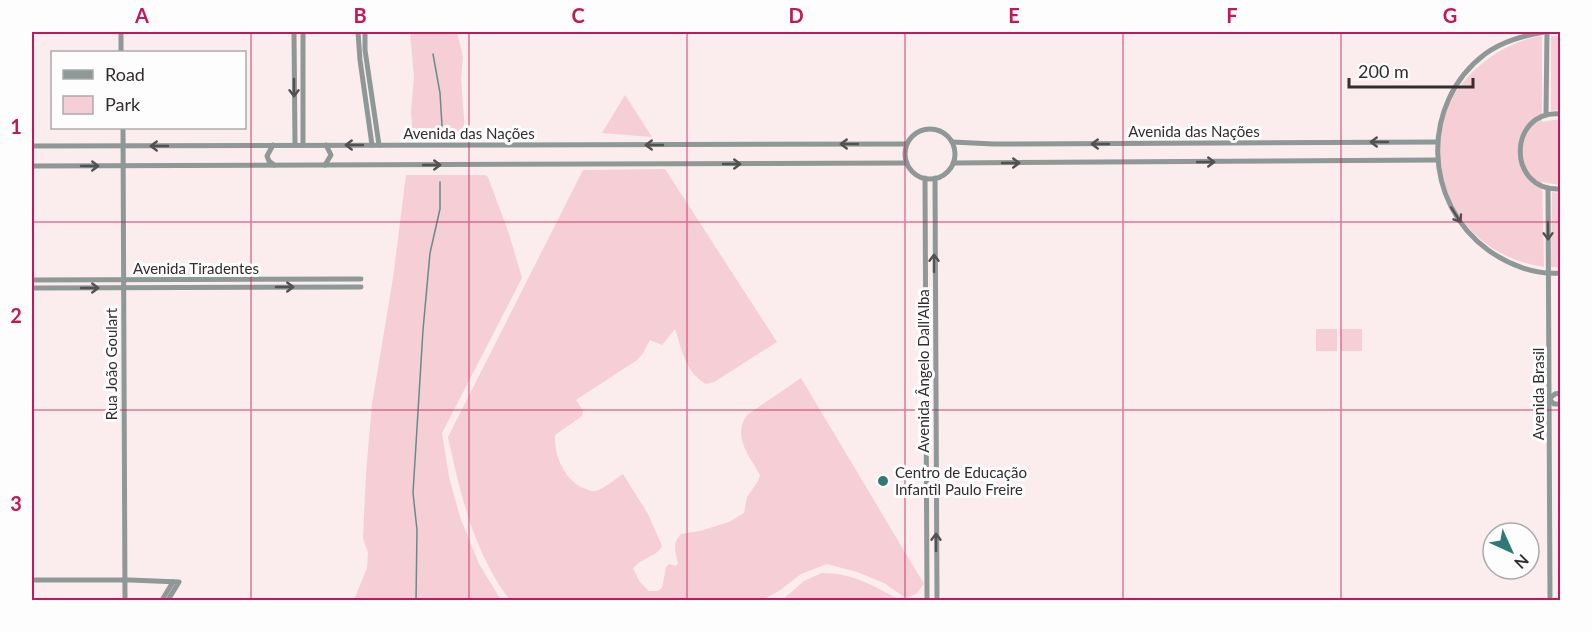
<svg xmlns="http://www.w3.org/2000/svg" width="1592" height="632" font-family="Lato,sans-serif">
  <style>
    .green { fill: #f6ced6 }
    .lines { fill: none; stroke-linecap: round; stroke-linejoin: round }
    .stream { stroke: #658c89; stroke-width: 1.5 }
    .secondary { stroke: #8d9897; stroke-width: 5 }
    .oneway { stroke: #525253 }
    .grid { fill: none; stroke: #c2185b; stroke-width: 1.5; stroke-opacity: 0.55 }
    .poi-dot { fill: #317976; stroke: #fdfdfd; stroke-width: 2 }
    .labels { text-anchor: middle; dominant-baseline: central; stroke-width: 6; stroke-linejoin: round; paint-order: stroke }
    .street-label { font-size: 15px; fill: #332d2f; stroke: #fdfdfd }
    .poi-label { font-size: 15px; fill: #332d2f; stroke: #fdfdfd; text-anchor: start }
    .neatline { fill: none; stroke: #c2185b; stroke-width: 2 }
    .grid-label { font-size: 20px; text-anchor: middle; font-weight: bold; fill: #c2185b }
  </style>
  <rect width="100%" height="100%" fill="#fbecee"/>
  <g class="green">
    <polygon points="410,32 457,32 463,57 461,78 465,132 460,137 413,138 411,111 414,77"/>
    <path d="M 1542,36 L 1542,122 L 1560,119 L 1560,185 L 1542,182 L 1544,267 C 1476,257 1434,202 1440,134 C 1445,86 1496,42 1542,36 Z"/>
    <polygon points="1551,36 1560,36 1560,110 1551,111"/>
    <polygon points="625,95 652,137 602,133"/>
    <path d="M 665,169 L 777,342 L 714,382 L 706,384 C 685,372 682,349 675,329 L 662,345 L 650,340 L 642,355 L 637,360 L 576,400 L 583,411 L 582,416 L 555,435 C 554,456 565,482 586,489 C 588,490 592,492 595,491 C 604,489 615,479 623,474 L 648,514 L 662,546 C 657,557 640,558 633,569 L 640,582 L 649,591 L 658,591 L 662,588 L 666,567 L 669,564 L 676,566 L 678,563 C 675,551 672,544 681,534 L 700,531 L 729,522 L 744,513 L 747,497 L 758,481 L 760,475 C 749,455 732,437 747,415 L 801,378 L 924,584 L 916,594 L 906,598 L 884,583 L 857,572 L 827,564 L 801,574 L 779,591 L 766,598 L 754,600 L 510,600 C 474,554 460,493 448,437 L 583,170 Z"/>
    <polygon points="406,175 485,175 488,177 509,234 522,278 442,433 449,477 460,517 479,564 501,600 354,600 367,568 368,553 363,538 366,473 372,404 393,278"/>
    <polygon points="1552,192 1560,193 1560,267 1551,267"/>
    <rect x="1316" y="329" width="21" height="22"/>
    <rect x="1341" y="329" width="21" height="22"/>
    <path d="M 822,573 C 854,573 873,586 900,600 L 782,600 L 804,581 Z"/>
  </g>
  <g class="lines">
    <g class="stream">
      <polyline points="433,54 440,93 442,126"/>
      <polyline points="416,600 417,530 413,493 423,330 430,253 440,209 440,182"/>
    </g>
    <g class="secondary">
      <polyline points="121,32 121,52"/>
      <polyline points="294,32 295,145"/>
      <polyline points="303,32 303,145"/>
      <polyline points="358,32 360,60 372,145"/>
      <polyline points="365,32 365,50 379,145"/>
      <path d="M 1544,32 C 1523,36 1503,41 1485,54 C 1420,103 1423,203 1488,250 C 1509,265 1535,275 1560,273"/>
      <path d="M 1560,114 C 1508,110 1506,191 1560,189"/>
      <polyline points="1546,115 1547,32"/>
      <polyline points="123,128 125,600"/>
      <circle cx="930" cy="154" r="25"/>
      <polyline points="952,142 994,144 1437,142"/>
      <polyline points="273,145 267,156 269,161 274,165"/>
      <polyline points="32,146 907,144"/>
      <polyline points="953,163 1437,160"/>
      <polyline points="325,165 331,155 326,145"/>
      <polyline points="32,166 907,163"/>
      <polyline points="925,178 927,600"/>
      <polyline points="935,178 937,600"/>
      <polyline points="1548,188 1550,600"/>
      <polyline points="32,280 361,279"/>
      <polyline points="32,288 361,287"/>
      <polyline points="1550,398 1555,394 1560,393"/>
      <polyline points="1550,400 1554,404 1560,404"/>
      <polyline points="32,580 130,580 179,582 168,600"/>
      <polyline points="162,600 173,582"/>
    </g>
  </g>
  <defs><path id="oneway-shaft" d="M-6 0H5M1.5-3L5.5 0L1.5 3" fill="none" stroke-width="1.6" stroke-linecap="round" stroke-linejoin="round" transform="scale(1.5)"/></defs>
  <g class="oneway">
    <use href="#oneway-shaft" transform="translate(294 88) rotate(90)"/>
    <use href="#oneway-shaft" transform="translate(1379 142) rotate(180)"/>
    <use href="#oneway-shaft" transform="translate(849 144) rotate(180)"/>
    <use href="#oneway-shaft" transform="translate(1100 144) rotate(180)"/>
    <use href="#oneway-shaft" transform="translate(354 145) rotate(180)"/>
    <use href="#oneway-shaft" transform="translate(654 145) rotate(180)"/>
    <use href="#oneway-shaft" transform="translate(159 146) rotate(180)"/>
    <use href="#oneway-shaft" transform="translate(1206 162)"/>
    <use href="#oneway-shaft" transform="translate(1011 163)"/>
    <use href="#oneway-shaft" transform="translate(732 164)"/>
    <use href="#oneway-shaft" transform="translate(432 165)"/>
    <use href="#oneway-shaft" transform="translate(90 166)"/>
    <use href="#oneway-shaft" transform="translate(1456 215) rotate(57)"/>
    <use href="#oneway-shaft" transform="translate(1548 231) rotate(89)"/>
    <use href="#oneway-shaft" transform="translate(934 263) rotate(-90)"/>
    <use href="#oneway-shaft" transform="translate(285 287)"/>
    <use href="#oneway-shaft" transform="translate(90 288)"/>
    <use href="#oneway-shaft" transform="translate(936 542) rotate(-90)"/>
  </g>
  <path class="grid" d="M 251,32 L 251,600M 469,32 L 469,600M 687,32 L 687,600M 905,32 L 905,600M 1123,32 L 1123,600M 1341,32 L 1341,600M 32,222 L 1560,222M 32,410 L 1560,410"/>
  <circle class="poi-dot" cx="883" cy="481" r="6"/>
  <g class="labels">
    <g class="street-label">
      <text x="1194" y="131">Avenida das Nações</text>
      <text x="469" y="133">Avenida das Nações</text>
      <text x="196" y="268">Avenida Tiradentes</text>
      <text transform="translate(111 364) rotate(-90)">Rua João Goulart</text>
      <text transform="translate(923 371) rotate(-90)">Avenida Ângelo Dall'Alba</text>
      <text transform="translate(1538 394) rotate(-90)">Avenida Brasil</text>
    </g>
    <g class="poi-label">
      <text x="895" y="472">Centro de Educação<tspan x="895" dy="17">Infantil Paulo Freire</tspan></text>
    </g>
  </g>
  <rect width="1592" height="632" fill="none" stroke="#fdfdfd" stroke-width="66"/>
  <rect x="51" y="51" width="195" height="78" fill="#fdfdfd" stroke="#acaaab" stroke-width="1.5"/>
  <rect x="63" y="70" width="30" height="9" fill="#8d9897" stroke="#acaaab" stroke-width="1.5"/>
  <text x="105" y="81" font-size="18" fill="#332d2f">Road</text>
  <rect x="63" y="96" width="30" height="18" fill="#f6ced6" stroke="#acaaab" stroke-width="1.5"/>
  <text x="105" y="111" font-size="18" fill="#332d2f">Park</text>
  <g transform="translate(1511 551) rotate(135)"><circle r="28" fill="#fdfdfd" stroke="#acaaab" stroke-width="1.5"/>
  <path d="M0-4.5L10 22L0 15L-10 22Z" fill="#317976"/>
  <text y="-9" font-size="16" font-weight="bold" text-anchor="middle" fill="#332d2f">N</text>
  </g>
  <path d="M1349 78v9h124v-9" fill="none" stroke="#332d2f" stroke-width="3"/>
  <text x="1358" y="78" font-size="18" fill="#332d2f" stroke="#fdfdfd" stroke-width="4.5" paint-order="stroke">200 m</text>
  <rect x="33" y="33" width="1526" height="566" class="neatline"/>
  <g class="grid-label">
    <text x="142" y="23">A</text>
    <text x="360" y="23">B</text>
    <text x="578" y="23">C</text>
    <text x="796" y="23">D</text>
    <text x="1014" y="23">E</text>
    <text x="1232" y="23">F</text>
    <text x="1450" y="23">G</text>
    <text x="16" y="134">1</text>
    <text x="16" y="323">2</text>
    <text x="16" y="511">3</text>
  </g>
</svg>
